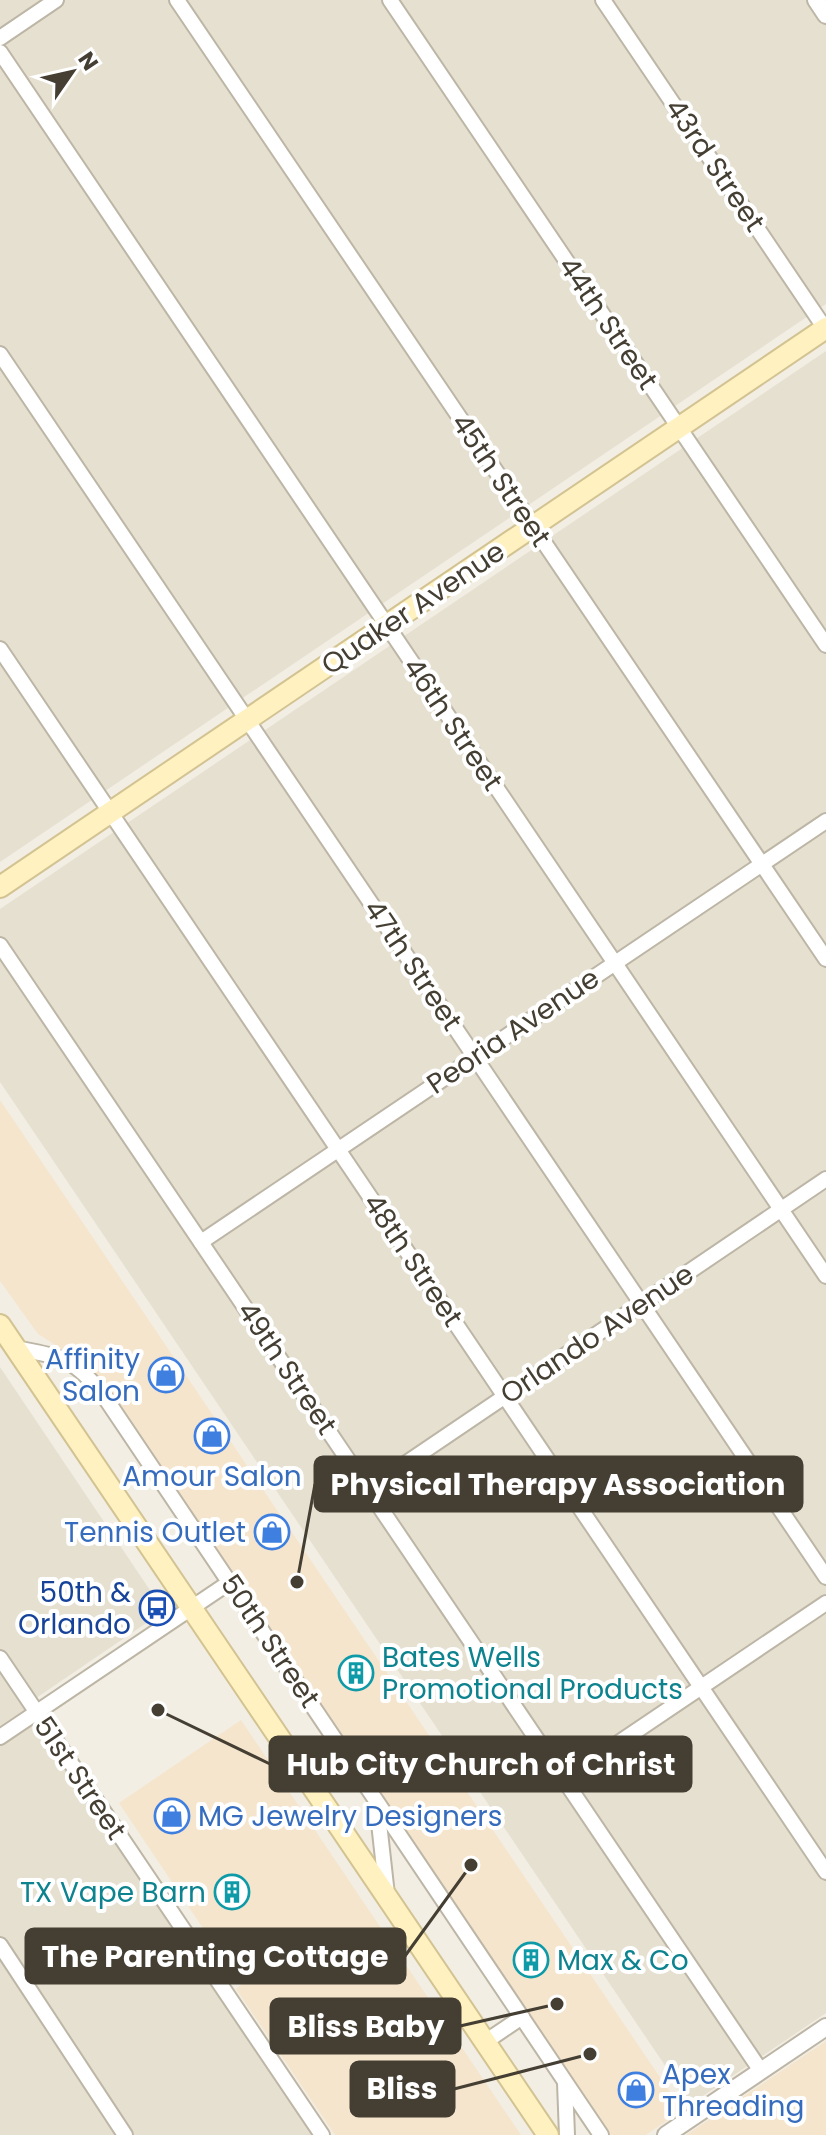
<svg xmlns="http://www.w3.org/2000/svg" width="826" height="2135" font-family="Poppins,sans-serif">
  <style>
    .residential { fill: #e6e0d1 }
    .commercial { fill: #f5e5cd }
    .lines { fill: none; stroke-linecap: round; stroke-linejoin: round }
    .minor-casing { stroke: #bdb6a6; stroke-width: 18 }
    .tertiary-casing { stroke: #bdb6a6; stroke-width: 20 }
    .secondary-casing { stroke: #d3c392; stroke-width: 24 }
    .minor { stroke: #fff; stroke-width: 14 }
    .tertiary { stroke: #fff; stroke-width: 16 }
    .secondary { stroke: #fff1c0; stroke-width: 20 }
    .labels { text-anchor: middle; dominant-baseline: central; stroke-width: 8; stroke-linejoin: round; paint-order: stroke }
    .street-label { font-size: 28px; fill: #443e33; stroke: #fff }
    .shop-label { font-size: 28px; fill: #366cbe; stroke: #fff; text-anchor: end }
    .transit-label { font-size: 28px; fill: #164399; stroke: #fff; text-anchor: end }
    .culture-label { font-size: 28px; fill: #0d838f; stroke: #fff; text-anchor: start }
    .leader { fill: none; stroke: #443e33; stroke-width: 3 }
    .callout-dot { fill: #443e33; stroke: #fff; stroke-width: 3 }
    .callout { fill: #443e33; stroke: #443e33; stroke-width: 3 }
    .callout-label { font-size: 30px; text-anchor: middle; font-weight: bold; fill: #fff }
  </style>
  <rect width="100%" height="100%" fill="#f2eee3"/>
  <g class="residential">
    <polygon points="0,0 826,0 826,304 0,862"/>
    <polygon points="826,351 826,2013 691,2104 0,1082 0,909"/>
    <polygon points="0,1367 164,1611 23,1707 312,2135 0,2135"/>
  </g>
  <g class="commercial">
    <polygon points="0,1100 682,2110 646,2135 611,2135 103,1382 86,1364 38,1334 0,1281"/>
    <polygon points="241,1720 364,1903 521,2135 335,2135 236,1989 241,1985 119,1803"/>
    <polygon points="826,2041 826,2135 686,2135"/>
  </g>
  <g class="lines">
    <g class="minor-casing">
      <g id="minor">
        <polyline points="177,0 826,959"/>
        <polyline points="390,0 826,645"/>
        <polyline points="603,0 826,330"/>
        <polyline points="0,38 56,0"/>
        <polyline points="0,52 826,1276"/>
        <polyline points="0,354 826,1577"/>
        <polyline points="0,649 826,1872"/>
        <polyline points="0,945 761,2071"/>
        <polyline points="201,1242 826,821"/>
        <path d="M 15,1348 C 62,1357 74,1358 104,1396 L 601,2135"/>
        <polyline points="368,1489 826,1179"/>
        <polyline points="0,1658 322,2135"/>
        <polyline points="0,1737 230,1582"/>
        <polyline points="565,1779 826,1603"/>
        <polyline points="377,1805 387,1895"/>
        <polyline points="0,1945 125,2135"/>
        <polyline points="485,2042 522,2017"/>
        <polyline points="565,2083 567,2135"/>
      </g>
    </g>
    <g class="tertiary-casing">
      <g id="tertiary">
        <polyline points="816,0 826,15"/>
        <polyline points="666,2135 826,2027"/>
      </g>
    </g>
    <g class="secondary-casing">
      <g id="secondary">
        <polyline points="0,887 826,328"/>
        <polyline points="0,1325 548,2135"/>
      </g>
    </g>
    <use href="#minor" class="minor"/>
    <use href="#tertiary" class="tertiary"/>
    <use href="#secondary" class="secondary"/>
  </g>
  <defs>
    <g id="shop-ring" transform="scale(1.8)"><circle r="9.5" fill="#fff" stroke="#3f7fe0" stroke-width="1.5"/><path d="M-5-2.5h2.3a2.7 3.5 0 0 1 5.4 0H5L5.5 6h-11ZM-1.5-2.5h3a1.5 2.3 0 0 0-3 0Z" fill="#3f7fe0"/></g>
    <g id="bus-ring" transform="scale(1.8)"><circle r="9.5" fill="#fff" stroke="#1a4fb4" stroke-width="1.5"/><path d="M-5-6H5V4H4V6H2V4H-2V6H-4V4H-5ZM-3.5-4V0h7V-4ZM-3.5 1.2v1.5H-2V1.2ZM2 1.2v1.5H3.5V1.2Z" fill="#1a4fb4"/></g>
    <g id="building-ring" transform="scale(1.8)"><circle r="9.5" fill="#fff" stroke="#0f9aa8" stroke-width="1.5"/><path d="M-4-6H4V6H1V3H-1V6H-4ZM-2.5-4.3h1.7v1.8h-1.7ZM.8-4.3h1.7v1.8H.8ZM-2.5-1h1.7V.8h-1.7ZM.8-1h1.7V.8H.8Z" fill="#0f9aa8"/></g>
  </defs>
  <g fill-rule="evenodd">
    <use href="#shop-ring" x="166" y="1375"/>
    <use href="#shop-ring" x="212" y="1436"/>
    <use href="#shop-ring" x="272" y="1532"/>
    <use href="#bus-ring" x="157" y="1608"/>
    <use href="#building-ring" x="356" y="1673"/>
    <use href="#shop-ring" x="172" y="1816"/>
    <use href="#building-ring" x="232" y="1892"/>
    <use href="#building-ring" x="531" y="1960"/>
    <use href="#shop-ring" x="636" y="2090"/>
  </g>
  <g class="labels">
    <g class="street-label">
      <text transform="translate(715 165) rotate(56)">43rd Street</text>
      <text transform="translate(608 323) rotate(56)">44th Street</text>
      <text transform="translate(501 480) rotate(56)">45th Street</text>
      <text transform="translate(413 608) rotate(-34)">Quaker Avenue</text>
      <text transform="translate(453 724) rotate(56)">46th Street</text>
      <text transform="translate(413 965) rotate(56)">47th Street</text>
      <text transform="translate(513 1031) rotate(-34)">Peoria Avenue</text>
      <text transform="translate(413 1260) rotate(56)">48th Street</text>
      <text transform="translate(597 1334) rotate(-34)">Orlando Avenue</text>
      <text transform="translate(287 1368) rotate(56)">49th Street</text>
      <text transform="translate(270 1641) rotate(56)">50th Street</text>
      <text transform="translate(80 1778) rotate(56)">51st Street</text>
    </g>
    <g class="shop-label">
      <text x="140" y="1359">Affinity<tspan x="140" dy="32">Salon</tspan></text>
      <text x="212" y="1476" text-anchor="middle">Amour Salon</text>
      <text x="246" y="1532">Tennis Outlet</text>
      <text x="198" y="1816" text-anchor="start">MG Jewelry Designers</text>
      <text x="662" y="2074" text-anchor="start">Apex<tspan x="662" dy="32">Threading</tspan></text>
    </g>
    <g class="transit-label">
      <text x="131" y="1592">50th &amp;<tspan x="131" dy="32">Orlando</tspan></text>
    </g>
    <g class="culture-label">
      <text x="382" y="1657">Bates Wells<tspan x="382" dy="32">Promotional Products</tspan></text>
      <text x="206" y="1892" text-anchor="end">TX Vape Barn</text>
      <text x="557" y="1960">Max &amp; Co</text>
    </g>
  </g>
  <path class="leader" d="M297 1582L315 1484M158 1710L270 1764M471 1865L405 1956M557 2004L460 2026M590 2054L454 2089"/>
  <g class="callout-dot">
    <circle cx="297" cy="1582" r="8"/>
    <circle cx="158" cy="1710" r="8"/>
    <circle cx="471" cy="1865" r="8"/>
    <circle cx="557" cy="2004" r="8"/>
    <circle cx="590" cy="2054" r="8"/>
  </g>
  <g class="callout">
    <rect x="315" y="1457" width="487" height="54" rx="8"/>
    <rect x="270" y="1737" width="421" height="54" rx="8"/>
    <rect x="26" y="1929" width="379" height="54" rx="8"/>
    <rect x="271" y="1999" width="189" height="54" rx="8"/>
    <rect x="351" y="2062" width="103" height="54" rx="8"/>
  </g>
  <g class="callout-label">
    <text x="558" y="1495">Physical Therapy Association</text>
    <text x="481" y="1775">Hub City Church of Christ</text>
    <text x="215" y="1967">The Parenting Cottage</text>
    <text x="366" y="2037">Bliss Baby</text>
    <text x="402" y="2099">Bliss</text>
  </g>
  <g transform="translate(72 72) rotate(56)" stroke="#ffffff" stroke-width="6" paint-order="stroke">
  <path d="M0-6L14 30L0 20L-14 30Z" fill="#443e33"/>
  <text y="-12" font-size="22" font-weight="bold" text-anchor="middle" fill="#443e33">N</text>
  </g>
</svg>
